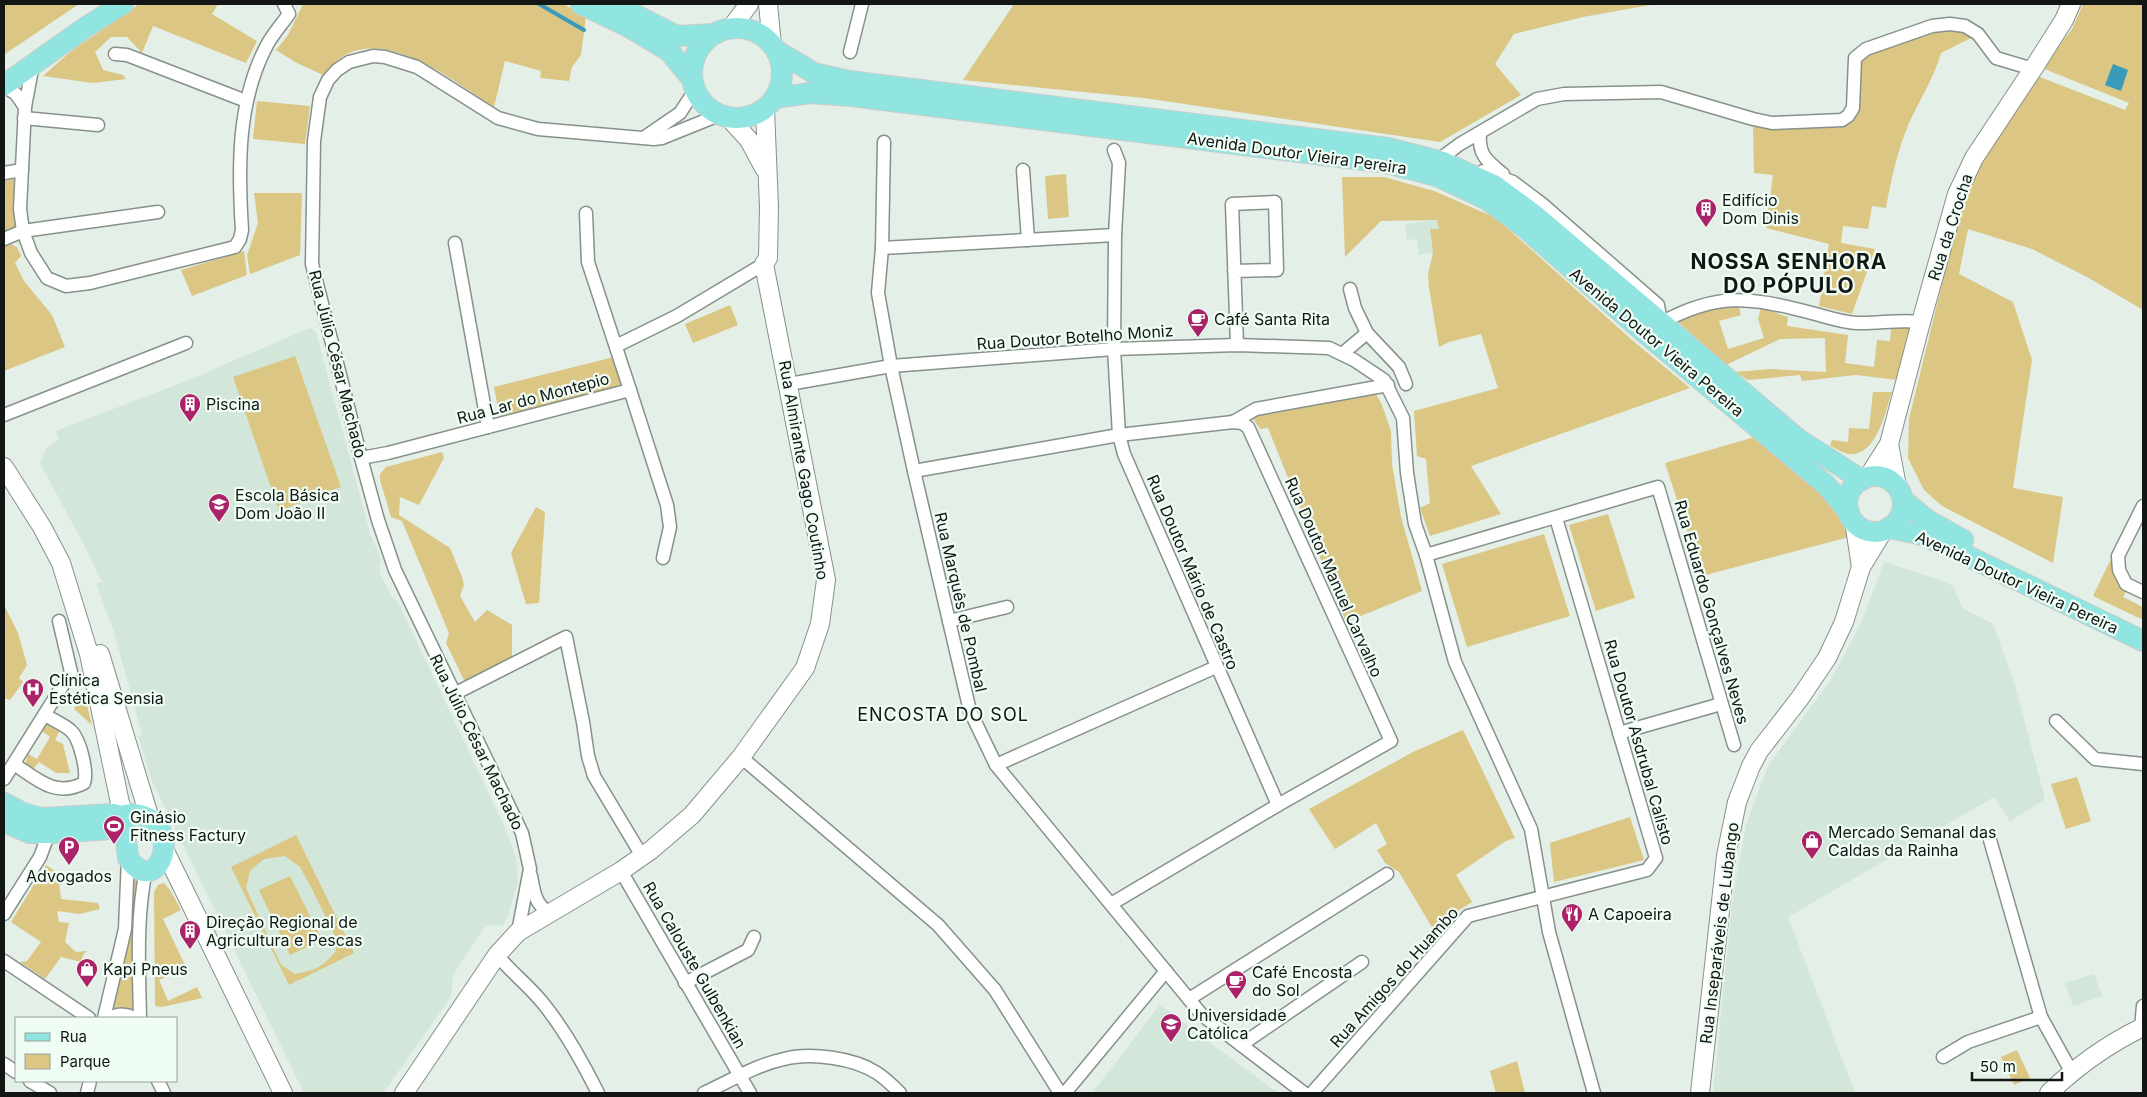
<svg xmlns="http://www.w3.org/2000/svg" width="2147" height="1097" font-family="Inter,sans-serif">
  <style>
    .built { fill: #d2e6d9 }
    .green { fill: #dbc683; fill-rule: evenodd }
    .water { fill: #399bb9 }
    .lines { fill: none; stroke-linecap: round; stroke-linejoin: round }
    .stream { stroke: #399bb9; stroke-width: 4 }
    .street-casing { stroke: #86918a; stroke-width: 15 }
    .secondary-casing { stroke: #86918a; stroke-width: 20 }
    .primary-casing { stroke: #cbcccb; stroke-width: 22 }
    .street { stroke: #fff; stroke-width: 12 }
    .secondary { stroke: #fff; stroke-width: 18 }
    .primary { stroke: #91e5e1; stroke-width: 20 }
    .labels { text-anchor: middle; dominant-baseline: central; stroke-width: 4.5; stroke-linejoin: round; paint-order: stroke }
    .street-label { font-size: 16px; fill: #121614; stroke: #f0fdf5 }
    .poi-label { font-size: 16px; fill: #121614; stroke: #f0fdf5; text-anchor: start }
    .neighbourhood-label { font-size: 18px; letter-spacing: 1px; fill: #121614; stroke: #f0fdf5 }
    .district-label { font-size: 21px; font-weight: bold; letter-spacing: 1px; fill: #121614; stroke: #f0fdf5 }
  </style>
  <rect width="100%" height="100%" fill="#e3efe7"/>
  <g class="built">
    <polygon points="1437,220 1439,229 1430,230 1433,253 1419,255 1417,239 1407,240 1405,224"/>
    <polygon points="310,328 316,332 371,537 381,558 379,572 391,595 399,604 505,828 516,857 518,881 507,918 502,926 486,925 453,975 451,997 383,1093 304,1093 152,781 138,736 142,734 114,632 96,583 102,582 83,543 40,463 46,449 59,439 56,431 202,375 221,366"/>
    <polygon points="1884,562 1940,580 1953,586 1962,608 1993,624 2015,685 2045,799 2010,821 1994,797 1788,917 1855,1093 1713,1093 1733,895 1746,825 1768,766 1832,678 1862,621"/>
    <polygon points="2094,974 2102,996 2073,1006 2065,983"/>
    <polygon points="1160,1005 1231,1058 1278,1093 1092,1093"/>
  </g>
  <g class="green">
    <polygon points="4,4 79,4 5,54"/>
    <polygon points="139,4 218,4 212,14 257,41 246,63 153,26 142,53 127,37 111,37 95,52 103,70 123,75 126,79 93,83 43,76 70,52"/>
    <path d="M 303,4 L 563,4 L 586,16 L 581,55 L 572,67 L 569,81 L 540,78 L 541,71 L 505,61 L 494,107 C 458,84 395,33 349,53 C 338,58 330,67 323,75 L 295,62 L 276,50 L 288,35 Z"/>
    <polygon points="1014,4 1656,4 1583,17 1514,34 1495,64 1521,95 1440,142 1144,98 963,80"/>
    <polygon points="2083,4 2143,4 2143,310 2087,277 2032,249 1968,229 1959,274 2013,302 2032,360 2013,488 2063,497 2053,563 1942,506 1924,490 1908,458 1909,419 1959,214 1972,179 2037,76 2125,110 2129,103 2042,68 2072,29"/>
    <path d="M 1934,28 L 1963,29 L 1973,37 L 1941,53 C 1934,78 1920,99 1909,123 C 1898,149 1891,179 1886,208 L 1872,206 L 1868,229 L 1843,226 L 1841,243 L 1875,249 L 1852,314 L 1819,306 L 1829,244 L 1766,228 L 1773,175 L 1754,173 L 1753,124 L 1842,123 L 1859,59 L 1869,52 Z"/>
    <polygon points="257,101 310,106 305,144 253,139"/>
    <polygon points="1066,174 1069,217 1048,219 1045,176"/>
    <polygon points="1342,177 1384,177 1434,191 1496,218 1632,340 1690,388 1471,466 1501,514 1430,536 1420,508 1430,503 1426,459 1417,456 1414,411 1498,388 1481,334 1449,342 1439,347 1429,288 1428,274 1433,253 1430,229 1439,229 1437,220 1381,221 1345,257"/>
    <polygon points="18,179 19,226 4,232 4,181"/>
    <polygon points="254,193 302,193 300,255 250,274 247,255 258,223"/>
    <polygon points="11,244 17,247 21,256 15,263 24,281 52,315 65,347 4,371 4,247"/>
    <polygon points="244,251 247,275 192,296 181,270"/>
    <polygon points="730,305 738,325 693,343 685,324"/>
    <polygon points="1738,305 1741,315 1719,321 1728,349 1764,338 1758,319 1761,308 1788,317 1787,326 1848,335 1845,363 1874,367 1877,340 1890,341 1891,329 1901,323 1910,325 1897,380 1856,375 1802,381 1800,375 1748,380 1735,372 1771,369 1826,372 1825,338 1780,339 1726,365 1676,320 1709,307"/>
    <polygon points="295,356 341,487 279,511 233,377"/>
    <polygon points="614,357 621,382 621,385 617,388 503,418 499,413 494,387"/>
    <path d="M 1873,392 L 1892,392 C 1885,412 1877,457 1848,454 C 1843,453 1836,448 1830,446 L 1832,440 L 1848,442 L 1849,428 L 1869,429 Z"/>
    <polygon points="1376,394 1382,405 1391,431 1392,464 1401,517 1422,591 1346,622 1268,428 1260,429 1252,417"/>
    <polygon points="1758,436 1822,491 1835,508 1849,537 1702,576 1665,463"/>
    <polygon points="442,452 444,458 419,505 400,497 399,515 450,548 462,577 464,585 460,596 475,622 487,610 512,625 512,659 467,681 464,680 446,643 449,633 402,521 391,517 380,480 380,474 386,467"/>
    <polygon points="536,507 545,512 539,603 526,604 511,553"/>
    <polygon points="1608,514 1635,598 1596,611 1569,525"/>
    <polygon points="1544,534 1570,616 1467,647 1442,564"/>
    <polygon points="2111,559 2116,559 2127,589 2123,597 2143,607 2143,620 2093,596"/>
    <polygon points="4,605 18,633 27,665 19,678 23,682 10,700 4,698"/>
    <polygon points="84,694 92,725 74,709"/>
    <polygon points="52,724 60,730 55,740 63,744 70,773 56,773 39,762 33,769 25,765 28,754 37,759 50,737 42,731 46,725"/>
    <polygon points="1463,730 1515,838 1506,841 1456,875 1472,902 1456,912 1436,934 1399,872 1385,863 1377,850 1387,844 1376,823 1335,849 1309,809 1413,752"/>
    <polygon points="2077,777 2091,821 2066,829 2051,784"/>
    <polygon points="1630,817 1644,860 1554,882 1550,843"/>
    <path d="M 296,835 L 354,953 L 289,985 L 231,867 ZM 285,856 L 300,867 L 312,889 L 335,936 L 336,951 C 322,968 315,970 295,974 L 281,965 L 246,888 L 250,871 L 264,859 Z"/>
    <polygon points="46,865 58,873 61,899 98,903 100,909 80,914 57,911 59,922 69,923 65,942 76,952 87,951 83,955 81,962 61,957 45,979 20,962 27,961 41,942 11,922"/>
    <polygon points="130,874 138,879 135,1013 119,1007 111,1009"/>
    <polygon points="290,876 322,940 290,955 259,890"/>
    <polygon points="164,883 170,890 181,910 163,919 186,967 159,980 168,1001 197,987 202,998 162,1007 155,1006 154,892 158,885"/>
    <polygon points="2017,1050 2030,1078 2014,1085 2001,1057"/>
    <polygon points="1517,1061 1525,1093 1496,1093 1490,1071"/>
  </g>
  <polygon class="water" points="2113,64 2128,70 2121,91 2105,85"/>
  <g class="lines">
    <polyline class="stream" points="539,4 584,30"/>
    <g class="street-casing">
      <g id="street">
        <polyline points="850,52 862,4"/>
        <polyline points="115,54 127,55 246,101"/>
        <path d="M 33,64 L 25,107 L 20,209 L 23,231 L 31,253 L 47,278 L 66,286 L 90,283 L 235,247 L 240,239 L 242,230 C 238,168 237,101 267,45 C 273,34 282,24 289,14 L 284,4"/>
        <polyline points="4,86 16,94 25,107"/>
        <polyline points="24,118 98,125"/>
        <path d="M 1480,133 C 1478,155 1487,161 1503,174"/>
        <polyline points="645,137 680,113 695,90"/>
        <polyline points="884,142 882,248 878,293 891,366 914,471 970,711 996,765 1202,1015 1304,1093"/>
        <polyline points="1437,161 1460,144 1537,99 1564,94 1661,92 1753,119 1772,123 1842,120 1848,116 1853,108 1855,58 1866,49 1932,26 1950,24 1965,26 1978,34 1996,58 2033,69"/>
        <polyline points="1023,170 1028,240"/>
        <path d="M 1483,171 L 1513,182 L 1541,203 L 1658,305 L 1661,323 C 1717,292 1749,297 1808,312 C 1824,316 1840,322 1856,323 C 1879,324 1897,319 1921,322"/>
        <polyline points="4,173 22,170"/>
        <polyline points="586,213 588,262 630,390"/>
        <polyline points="4,239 23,231 158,212"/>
        <polyline points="455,243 488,427"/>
        <polyline points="882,248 1115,235"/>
        <polyline points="1234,271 1277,270 1275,202 1232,204 1237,345"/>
        <polyline points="1350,289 1355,308 1367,333 1399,367 1406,384"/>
        <polyline points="616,346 677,316 764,264"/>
        <polyline points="1342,354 1367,333"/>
        <polyline points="789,384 891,366 1114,349 1237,345 1329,348 1354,360 1384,380 1403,418 1407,473 1415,524 1426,555 1455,662 1531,829 1549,932 1594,1093"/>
        <polyline points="4,415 186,343"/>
        <polyline points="1233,422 1256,409 1388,385"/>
        <polyline points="361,458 388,453 630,390 667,505 670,527 663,558"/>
        <polyline points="914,471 1119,435 1233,422 1242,423 1248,427 1391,741 1278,805"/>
        <polyline points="2143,506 2118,556 2119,570 2126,584 2143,592"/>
        <polyline points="1426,555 1658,487 1734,745"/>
        <polyline points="949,621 1007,607"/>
        <polyline points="454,694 566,637 583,722 588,756 594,776 642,856"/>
        <polyline points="2056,721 2095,759 2143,764"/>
        <polyline points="1619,733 1721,704"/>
        <polyline points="741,757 938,925 995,990 1060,1093"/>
        <path d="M 14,764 C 37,779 55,798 84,783 C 88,772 80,738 70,730 C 63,724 53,720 45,715"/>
        <polyline points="996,765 1216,667"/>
        <polyline points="4,779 71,672 59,621"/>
        <polyline points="1990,840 2041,1017 2071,1071"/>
        <polyline points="621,871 750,1093"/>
        <path d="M 531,876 C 534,892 535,905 550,913"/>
        <polyline points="1111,904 1278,805 1124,454 1119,435 1114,349 1115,235 1119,163 1114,150"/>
        <polyline points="4,914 40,857 49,833"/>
        <polyline points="518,932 530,869 522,833 395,570 378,520 361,458 312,264 314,141 320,97 328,80 337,70 349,62 373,56 385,57 417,67 498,118 538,129 654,139 662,138 719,115"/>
        <path d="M 497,955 C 511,972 528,985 542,1002 C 565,1030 582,1061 598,1093"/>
        <polyline points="4,961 89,1018"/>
        <polyline points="685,983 748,950 754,937"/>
        <polyline points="1189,999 1387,874"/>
        <polyline points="104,1018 125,929 128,858"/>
        <path d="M 110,1018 C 119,1013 126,1014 135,1018"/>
        <path d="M 140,1018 C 139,969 136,918 146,870"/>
        <polyline points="2141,1028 2143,1006"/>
        <polyline points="1241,1045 1362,962"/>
        <polyline points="1943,1057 1968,1042 2041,1017"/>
        <polyline points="4,1064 16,1072"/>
        <polyline points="30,1081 50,1093"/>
        <polyline points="158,1081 164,1093"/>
        <polyline points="87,1093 90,1081"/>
        <path d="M 704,1093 C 730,1081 756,1065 784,1059 C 811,1052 854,1058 877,1073 C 885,1078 893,1086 900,1093"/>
        <polyline points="1065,1093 1166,971"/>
        <polyline points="1312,1093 1468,916 1647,870 1656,858 1556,518"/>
      </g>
    </g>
    <g class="secondary-casing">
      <g id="secondary">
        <polyline points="768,4 772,45"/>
        <polyline points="731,28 749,4"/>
        <polyline points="729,118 749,140 764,168"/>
        <polyline points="1889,444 1897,486"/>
        <polyline points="4,467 42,527 61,563 89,654 120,803 125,815"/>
        <polyline points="1868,477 1889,444 1921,322 1957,194 1974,158 2033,69 2064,20 2071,4"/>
        <polyline points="1854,521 1861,567"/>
        <polyline points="100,654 150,819"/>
        <polyline points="164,849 283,1093"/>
        <polyline points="404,1093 497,955 518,932 621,871 651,850 692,815 741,757 805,668 820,624 826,580 764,264 768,258 769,207 765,109"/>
        <polyline points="1700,1093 1726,856 1737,802 1751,766 1759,751 1800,698 1827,658 1844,622 1861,567 1883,531"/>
        <path d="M 2049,1093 C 2077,1066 2108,1044 2143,1027"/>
      </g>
    </g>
    <g class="primary-casing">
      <g id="primary">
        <polyline points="581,4 627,26 669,51 692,79"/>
        <polyline points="614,4 677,36 715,34"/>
        <circle cx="737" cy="73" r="45"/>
        <polyline points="777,51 814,73 849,81 1388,148 1443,162 1494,185 1536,216 1798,439 1862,480"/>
        <polyline points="4,85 86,27 123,4"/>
        <polyline points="775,98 810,93 851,96 1387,163 1437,176 1486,199 1524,227 1639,328 1826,485 1849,512"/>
        <circle cx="1875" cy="504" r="28"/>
        <polyline points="1903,500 1926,519 1963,540"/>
        <polyline points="1888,528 1919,534 1949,547 2143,641"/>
        <polyline points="4,803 23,813 41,818 114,814 124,817"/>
        <path d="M 133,814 C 188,819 159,903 128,858 L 124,819 L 125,815 Z"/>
        <polyline points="4,822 30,833 55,833 124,828"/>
      </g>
    </g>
    <use href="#street" class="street"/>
    <use href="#secondary" class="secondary"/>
    <use href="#primary" class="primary"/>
  </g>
  <defs>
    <g id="building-pin" transform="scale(1.125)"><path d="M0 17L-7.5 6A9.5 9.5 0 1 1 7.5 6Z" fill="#aa2267" stroke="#f0fdf5"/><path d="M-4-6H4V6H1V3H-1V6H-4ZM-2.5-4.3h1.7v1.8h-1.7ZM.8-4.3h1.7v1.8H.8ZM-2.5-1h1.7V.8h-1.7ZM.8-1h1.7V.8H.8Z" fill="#fff"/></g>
    <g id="cafe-pin" transform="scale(1.125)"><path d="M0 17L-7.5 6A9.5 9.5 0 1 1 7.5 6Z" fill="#aa2267" stroke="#f0fdf5"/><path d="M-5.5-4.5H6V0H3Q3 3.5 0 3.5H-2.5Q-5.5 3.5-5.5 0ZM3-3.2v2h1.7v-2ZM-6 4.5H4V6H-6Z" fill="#fff"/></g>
    <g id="school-pin" transform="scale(1.125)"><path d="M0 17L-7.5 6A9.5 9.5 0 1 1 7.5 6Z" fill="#aa2267" stroke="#f0fdf5"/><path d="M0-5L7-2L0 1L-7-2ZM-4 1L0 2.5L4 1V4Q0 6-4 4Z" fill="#fff"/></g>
    <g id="hospital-pin" transform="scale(1.125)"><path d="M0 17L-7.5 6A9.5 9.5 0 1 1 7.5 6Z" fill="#aa2267" stroke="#f0fdf5"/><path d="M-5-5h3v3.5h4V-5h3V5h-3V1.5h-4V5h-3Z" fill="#fff"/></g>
    <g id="stadium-pin" transform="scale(1.125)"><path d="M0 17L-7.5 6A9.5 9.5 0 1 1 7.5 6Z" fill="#aa2267" stroke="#f0fdf5"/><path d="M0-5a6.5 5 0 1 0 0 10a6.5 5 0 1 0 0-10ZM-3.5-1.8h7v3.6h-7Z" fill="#fff"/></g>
    <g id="shop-pin" transform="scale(1.125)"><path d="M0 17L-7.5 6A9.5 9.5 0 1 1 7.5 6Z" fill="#aa2267" stroke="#f0fdf5"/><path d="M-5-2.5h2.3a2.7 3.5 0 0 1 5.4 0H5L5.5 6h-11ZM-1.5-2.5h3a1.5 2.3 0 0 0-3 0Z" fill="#fff"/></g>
    <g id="parking-pin" transform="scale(1.125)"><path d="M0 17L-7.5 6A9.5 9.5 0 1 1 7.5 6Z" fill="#aa2267" stroke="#f0fdf5"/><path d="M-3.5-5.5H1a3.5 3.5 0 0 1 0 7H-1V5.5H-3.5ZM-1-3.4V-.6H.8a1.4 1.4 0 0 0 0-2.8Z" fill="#fff"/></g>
    <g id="restaurant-pin" transform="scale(1.125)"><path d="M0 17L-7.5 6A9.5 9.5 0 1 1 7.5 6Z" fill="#aa2267" stroke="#f0fdf5"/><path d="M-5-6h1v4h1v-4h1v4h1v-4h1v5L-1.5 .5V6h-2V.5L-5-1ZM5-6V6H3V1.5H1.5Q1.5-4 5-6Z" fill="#fff"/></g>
  </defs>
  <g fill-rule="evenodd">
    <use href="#building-pin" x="1706" y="209"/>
    <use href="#cafe-pin" x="1198" y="319"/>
    <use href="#building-pin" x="190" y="404"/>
    <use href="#school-pin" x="219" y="504"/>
    <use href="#hospital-pin" x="33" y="689"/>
    <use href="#stadium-pin" x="114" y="826"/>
    <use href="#shop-pin" x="1812" y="841"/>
    <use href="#parking-pin" x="69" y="847"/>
    <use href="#restaurant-pin" x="1572" y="914"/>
    <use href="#building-pin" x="190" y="931"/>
    <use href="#shop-pin" x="87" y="969"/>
    <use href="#cafe-pin" x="1236" y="981"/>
    <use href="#school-pin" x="1171" y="1024"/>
  </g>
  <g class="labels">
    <g class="street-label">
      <text transform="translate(1297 153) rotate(8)">Avenida Doutor Vieira Pereira</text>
      <text transform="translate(1950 227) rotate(-72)">Rua da Crocha</text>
      <text transform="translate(1075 337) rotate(-4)">Rua Doutor Botelho Moniz</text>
      <text transform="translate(1657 342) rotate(40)">Avenida Doutor Vieira Pereira</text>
      <text transform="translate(338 364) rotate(76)">Rua Júlio César Machado</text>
      <text transform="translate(533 398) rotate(-15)">Rua Lar do Montepio</text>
      <text transform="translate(804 470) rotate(80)">Rua Almirante Gago Coutinho</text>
      <text transform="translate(1193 572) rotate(67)">Rua Doutor Mário de Castro</text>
      <text transform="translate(1334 577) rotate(66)">Rua Doutor Manuel Carvalho</text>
      <text transform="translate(2017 582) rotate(25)">Avenida Doutor Vieira Pereira</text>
      <text transform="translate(961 602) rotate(77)">Rua Marquês de Pombal</text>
      <text transform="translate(1712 612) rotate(74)">Rua Eduardo Gonçalves Neves</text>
      <text transform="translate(477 742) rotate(64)">Rua Júlio César Machado</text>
      <text transform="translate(1639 742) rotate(74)">Rua Doutor Asdrubal Calisto</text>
      <text transform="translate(1719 933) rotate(-83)">Rua Inseparáveis de Lubango</text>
      <text transform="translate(695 965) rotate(60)">Rua Calouste Gulbenkian</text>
      <text transform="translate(1394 977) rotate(-48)">Rua Amigos do Huambo</text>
    </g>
    <g class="poi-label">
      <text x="1722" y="200">Edifício<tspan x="1722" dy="18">Dom Dinis</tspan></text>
      <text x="1214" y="319">Café Santa Rita</text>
      <text x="206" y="404">Piscina</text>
      <text x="235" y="495">Escola Básica<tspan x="235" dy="18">Dom João II</tspan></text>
      <text x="49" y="680">Clínica<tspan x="49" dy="18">Estética Sensia</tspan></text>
      <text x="130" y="817">Ginásio<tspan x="130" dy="18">Fitness Factury</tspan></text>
      <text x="1828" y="832">Mercado Semanal das<tspan x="1828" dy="18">Caldas da Rainha</tspan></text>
      <text x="69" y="876" text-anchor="middle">Advogados</text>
      <text x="1588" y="914">A Capoeira</text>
      <text x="206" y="922">Direção Regional de<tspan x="206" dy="18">Agricultura e Pescas</tspan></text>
      <text x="103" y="969">Kapi Pneus</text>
      <text x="1252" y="972">Café Encosta<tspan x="1252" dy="18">do Sol</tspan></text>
      <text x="1187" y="1015">Universidade<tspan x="1187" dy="18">Católica</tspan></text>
    </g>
    <g class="neighbourhood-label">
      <text x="943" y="714">ENCOSTA DO SOL</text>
    </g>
    <g class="district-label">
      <text x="1789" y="261">NOSSA SENHORA<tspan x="1789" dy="24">DO PÓPULO</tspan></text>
    </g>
  </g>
  <rect width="2147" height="1097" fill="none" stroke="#121614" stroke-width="10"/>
  <rect x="15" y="1017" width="162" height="65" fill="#f0fdf5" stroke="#97a19b"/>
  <rect x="25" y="1033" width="25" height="8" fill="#91e5e1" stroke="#97a19b"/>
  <text x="60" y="1042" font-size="15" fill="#121614">Rua</text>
  <rect x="25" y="1054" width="25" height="15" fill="#dbc683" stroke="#97a19b"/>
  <text x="60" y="1067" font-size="15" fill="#121614">Parque</text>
  <path d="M1972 1072v8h90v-8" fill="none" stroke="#121614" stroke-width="2.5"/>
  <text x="1980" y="1072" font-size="15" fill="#121614" stroke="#f0fdf5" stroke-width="4" paint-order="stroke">50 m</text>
</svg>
